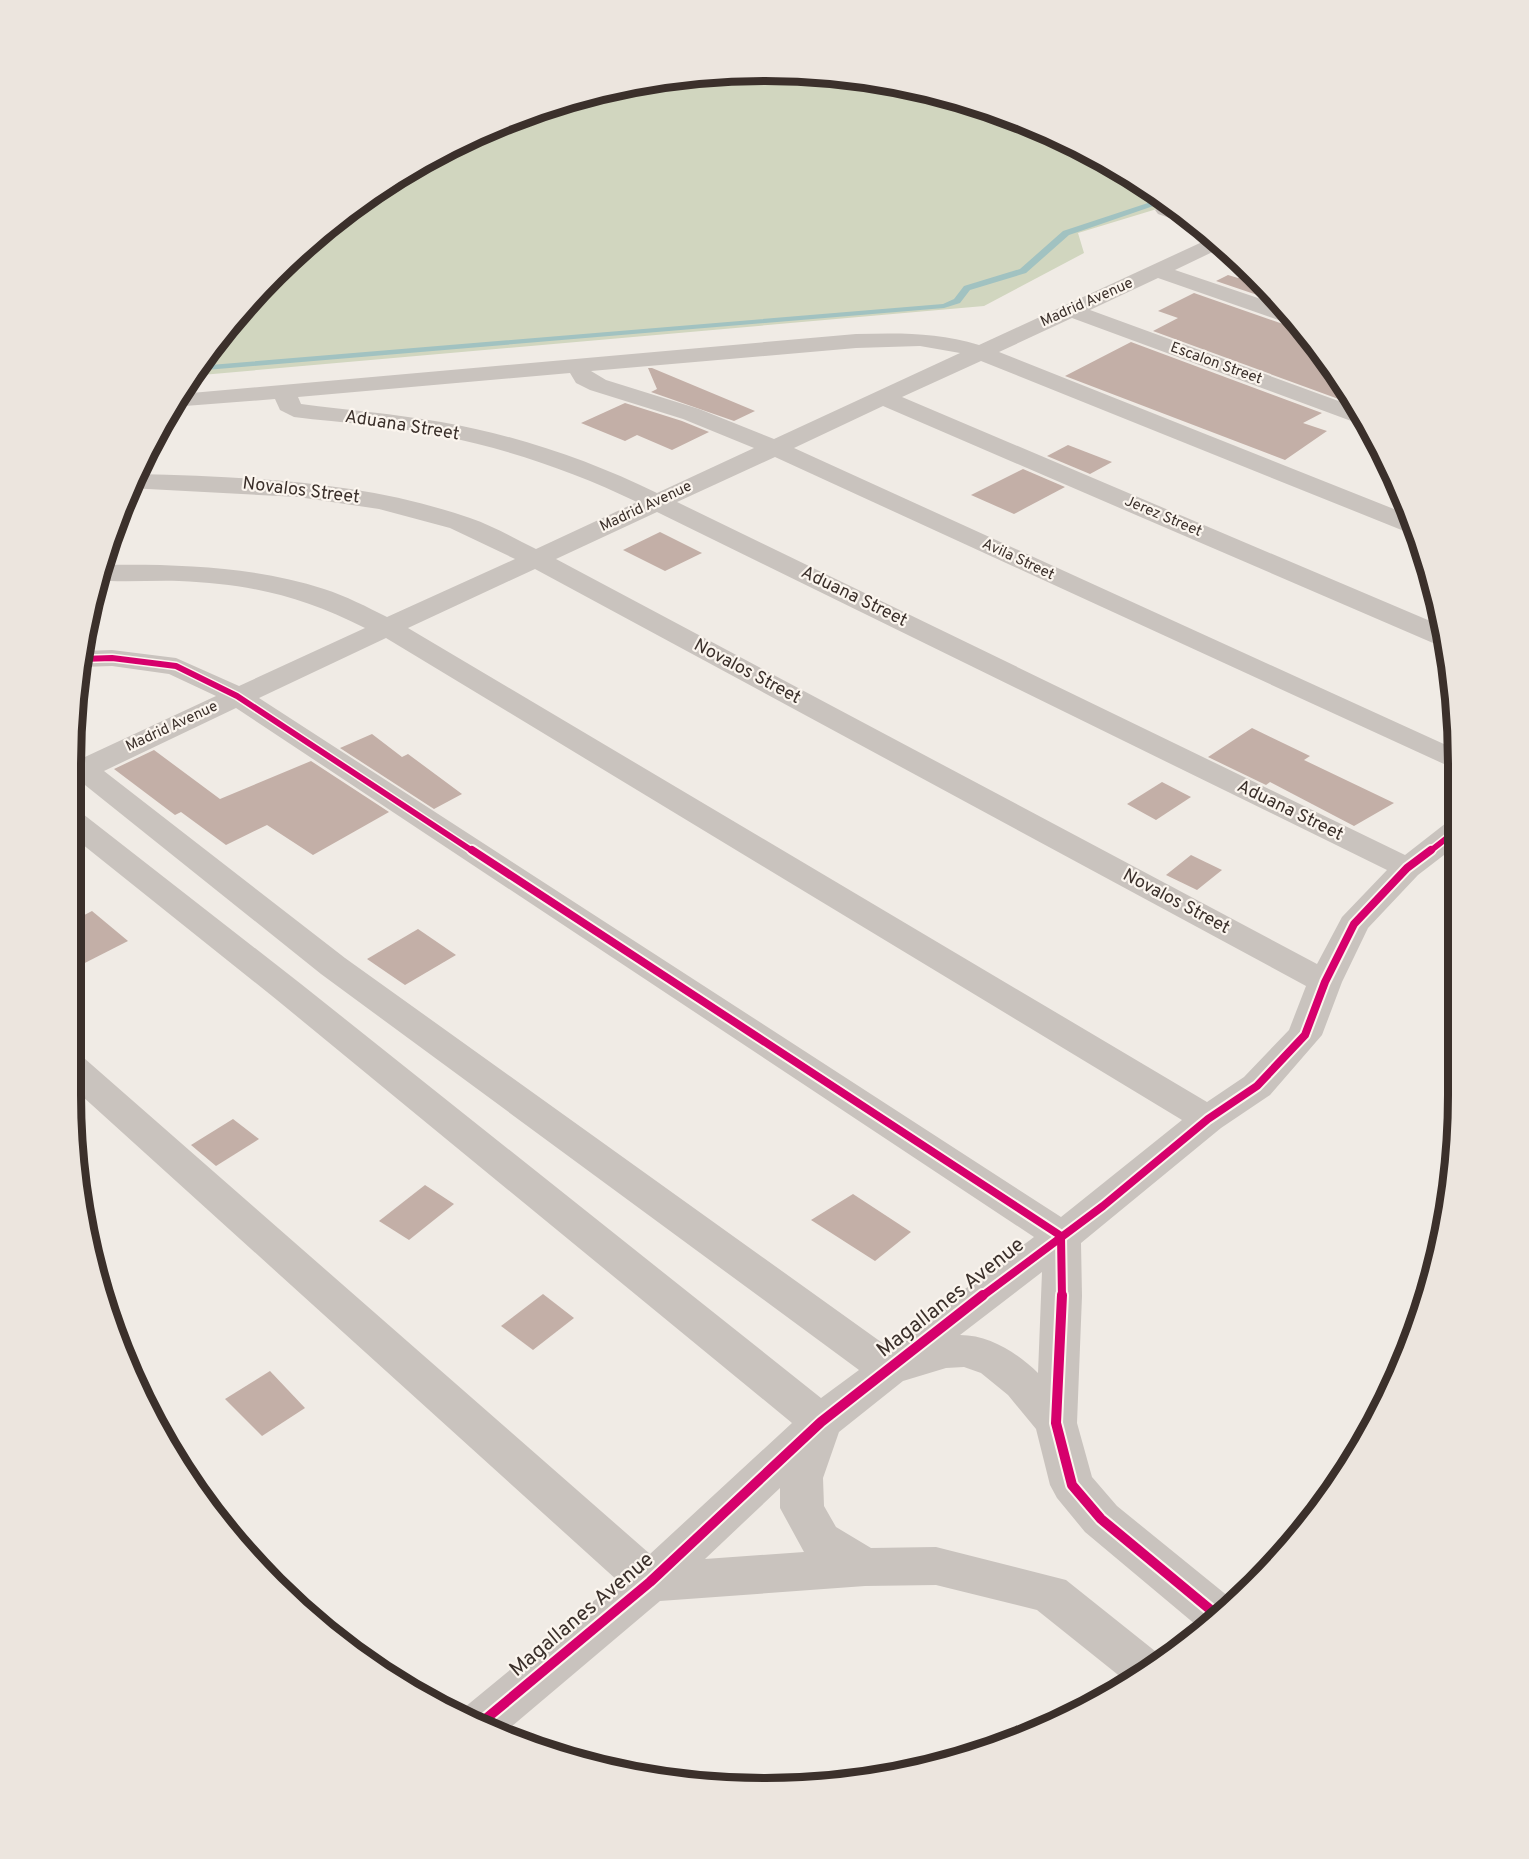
<svg xmlns="http://www.w3.org/2000/svg" width="1529" height="1859" font-family="Overpass,sans-serif">
  <style>
    .green { fill: #d1d6bf }
    .lines { fill: none; stroke-linecap: round; stroke-linejoin: round }
    .stream { fill: #a1c2c1; fill-rule: evenodd }
    .building { fill: #c3afa7 }
    .minor { fill: #c9c3be; fill-rule: evenodd }
    .cycleway-far2-casing { stroke: #fbf5ee; stroke-width: 9 }
    .cycleway-far1-casing { stroke: #fbf5ee; stroke-width: 12 }
    .cycleway-casing { stroke: #fbf5ee; stroke-width: 14 }
    .cycleway-far2 { stroke: #d6006c; stroke-width: 6 }
    .cycleway-far1 { stroke: #d6006c; stroke-width: 8 }
    .cycleway { stroke: #d6006c; stroke-width: 10 }
    .labels { text-anchor: middle; dominant-baseline: central; stroke-width: 4.5; stroke-linejoin: round; paint-order: stroke }
    .far-street-label { font-size: 15px; fill: #3b302b; stroke: #fbf5ee }
    .street-label { font-size: 18px; fill: #3b302b; stroke: #fbf5ee }
    .near-street-label { font-size: 21px; fill: #3b302b; stroke: #fbf5ee }
    .rim { fill: none; stroke: #3b302b; stroke-width: 8 }
  </style>
  <rect width="100%" height="100%" fill="#f0ebe5"/>
  <polygon class="green" points="719,72 855,76 988,107 1112,164 1170,205 1078,233 1084,253 984,306 190,376 274,274 379,188 458,142 585,94"/>
  <g class="lines">
    <polygon class="stream" points="1160,199 1165,202 1069,235 1026,273 970,290 960,303 944,308 194,371 198,366 943,304 954,299 964,286 1020,269 1063,231"/>
  </g>
  <g class="building">
    <polygon points="1250,272 1278,302 1216,281 1228,275 1238,278"/>
    <polygon points="1194,293 1283,324 1298,324 1315,342 1350,398 1344,401 1153,331 1178,318 1158,311"/>
    <polygon points="1131,342 1322,413 1303,423 1327,431 1285,460 1065,376"/>
    <polygon points="648,368 652,368 755,411 734,421 651,392 657,389"/>
    <polygon points="625,403 682,421 709,432 672,450 637,435 625,441 581,423"/>
    <polygon points="1068,445 1112,462 1090,474 1047,456"/>
    <polygon points="1023,469 1065,487 1014,514 971,495"/>
    <polygon points="660,532 702,553 665,571 623,550"/>
    <polygon points="1252,728 1310,756 1304,760 1394,803 1354,826 1270,782 1266,785 1208,757"/>
    <polygon points="372,734 402,757 408,754 462,794 434,809 340,748"/>
    <polygon points="154,750 220,799 311,761 389,812 313,855 267,825 226,845 181,812 175,815 114,769"/>
    <polygon points="1162,782 1191,797 1156,820 1127,804"/>
    <polygon points="1191,855 1222,870 1197,890 1166,875"/>
    <polygon points="92,911 128,941 71,970 71,922"/>
    <polygon points="418,929 456,955 405,985 367,959"/>
    <polygon points="233,1119 259,1139 216,1166 191,1145"/>
    <polygon points="425,1185 454,1204 409,1240 379,1221"/>
    <polygon points="853,1194 911,1232 875,1261 811,1220"/>
    <polygon points="543,1294 574,1318 533,1350 501,1326"/>
    <polygon points="270,1371 305,1408 262,1436 225,1399"/>
  </g>
  <g class="lines">
    <g class="minor">
      <polygon points="1165,204 1194,222 1187,224 1158,214 1155,210"/>
      <path d="M 1213,237 L 1225,246 L 1175,270 L 1282,306 L 1297,322 L 1284,322 L 1158,278 L 1090,310 L 1355,407 L 1366,423 L 1354,422 L 1072,318 L 999,352 L 1409,515 L 1415,533 L 1404,531 L 981,361 L 902,397 L 1442,626 L 1445,645 L 1433,643 L 883,406 L 794,448 L 1457,750 L 1457,770 L 775,457 L 677,502 L 1405,855 L 1446,823 L 1457,821 L 1457,845 L 1418,875 L 1368,928 L 1342,982 L 1322,1035 L 1270,1095 L 1221,1128 L 1081,1243 L 1082,1296 L 1077,1423 L 1092,1477 L 1117,1506 L 1234,1601 L 1202,1630 L 1085,1532 L 1057,1498 L 1050,1485 L 1036,1429 L 1008,1395 L 981,1373 L 964,1367 L 946,1368 L 903,1381 L 839,1432 L 823,1478 L 824,1506 L 836,1527 L 871,1548 L 936,1547 L 1066,1580 L 1165,1659 L 1127,1682 L 1037,1610 L 936,1585 L 865,1586 L 660,1601 L 504,1733 L 462,1713 L 465,1707 L 618,1581 L 71,1086 L 71,1055 L 84,1058 L 650,1554 L 792,1423 L 277,1000 L 72,836 L 72,812 L 83,814 L 301,984 L 821,1398 L 859,1370 L 321,974 L 80,781 L 72,783 L 72,763 L 216,696 L 169,674 L 112,666 L 81,667 L 83,651 L 112,650 L 176,658 L 239,686 L 365,628 C 301,596 250,584 179,581 C 151,580 123,583 96,580 L 101,565 C 176,564 252,566 324,589 C 346,596 367,607 387,617 L 515,559 L 450,528 L 379,509 L 298,497 L 129,488 L 137,474 C 249,477 363,481 470,518 C 493,526 514,538 536,549 L 637,502 C 575,472 511,450 443,436 C 395,426 343,423 294,417 L 280,410 L 275,399 L 172,407 L 180,394 L 856,334 C 899,333 937,332 979,345 ZM 920,346 L 960,353 L 774,439 L 699,409 L 606,380 L 591,371 L 856,348 ZM 570,373 L 576,383 L 590,390 L 683,419 L 754,448 L 657,493 C 589,460 516,435 441,422 C 395,414 347,410 301,404 L 298,397 ZM 657,512 L 1387,870 L 1342,917 L 1317,964 L 556,559 ZM 535,569 L 1306,986 L 1289,1030 L 1244,1077 L 1207,1102 L 408,628 ZM 386,638 L 1182,1120 L 1061,1217 L 259,698 ZM 236,708 L 1034,1237 L 888,1347 L 345,958 L 104,771 ZM 1042,1272 L 1038,1373 C 1017,1353 990,1335 960,1335 ZM 780,1488 L 780,1508 L 804,1552 L 705,1559 Z"/>
    </g>
    <g class="cycleway-far2-casing">
      <g id="cycleway-far2">
        <polyline points="82,659 112,658 176,666 237,696 474,852"/>
        <polyline points="1429,852 1457,830"/>
      </g>
    </g>
    <g class="cycleway-far1-casing">
      <g id="cycleway-far1">
        <polyline points="472,850 1061,1236 1062,1297"/>
        <polyline points="981,1297 1103,1206 1208,1119 1257,1086 1305,1035 1325,982 1354,924 1407,868 1431,850"/>
      </g>
    </g>
    <g class="cycleway-casing">
      <g id="cycleway">
        <polyline points="1062,1295 1056,1423 1072,1485 1101,1519 1218,1616"/>
        <polyline points="482,1722 650,1582 821,1422 983,1295"/>
      </g>
    </g>
    <use href="#cycleway-far2" class="cycleway-far2"/>
    <use href="#cycleway-far1" class="cycleway-far1"/>
    <use href="#cycleway" class="cycleway"/>
  </g>
  <g class="labels">
    <g class="far-street-label">
      <text transform="translate(1087 303) rotate(-24)">Madrid Avenue</text>
      <text transform="translate(1216 364) rotate(20)">Escalon Street</text>
      <text transform="translate(646 507) rotate(-25)">Madrid Avenue</text>
      <text transform="translate(1163 517) rotate(23)">Jerez Street</text>
      <text transform="translate(1018 560) rotate(25)">Avila Street</text>
      <text transform="translate(172 727) rotate(-25)">Madrid Avenue</text>
    </g>
    <g class="street-label">
      <text transform="translate(402 426) rotate(9)">Aduana Street</text>
      <text transform="translate(301 491) rotate(7)">Novalos Street</text>
      <text transform="translate(854 597) rotate(26)">Aduana Street</text>
      <text transform="translate(747 672) rotate(28)">Novalos Street</text>
      <text transform="translate(1290 811) rotate(26)">Aduana Street</text>
      <text transform="translate(1176 902) rotate(28)">Novalos Street</text>
    </g>
    <g class="near-street-label">
      <text transform="translate(951 1298) rotate(-38)">Magallanes Avenue</text>
      <text transform="translate(582 1615) rotate(-40)">Magallanes Avenue</text>
    </g>
  </g>
  <path d="M0 0H1529V1859H0ZM764 81H765A683 683 0 0 1 1448 764V1095A683 683 0 0 1 765 1778H764A683 683 0 0 1 81 1095V764A683 683 0 0 1 764 81Z" fill="#ece5de" fill-rule="evenodd"/>
  <path class="rim" d="M764 81H765A683 683 0 0 1 1448 764V1095A683 683 0 0 1 765 1778H764A683 683 0 0 1 81 1095V764A683 683 0 0 1 764 81Z"/>
</svg>
